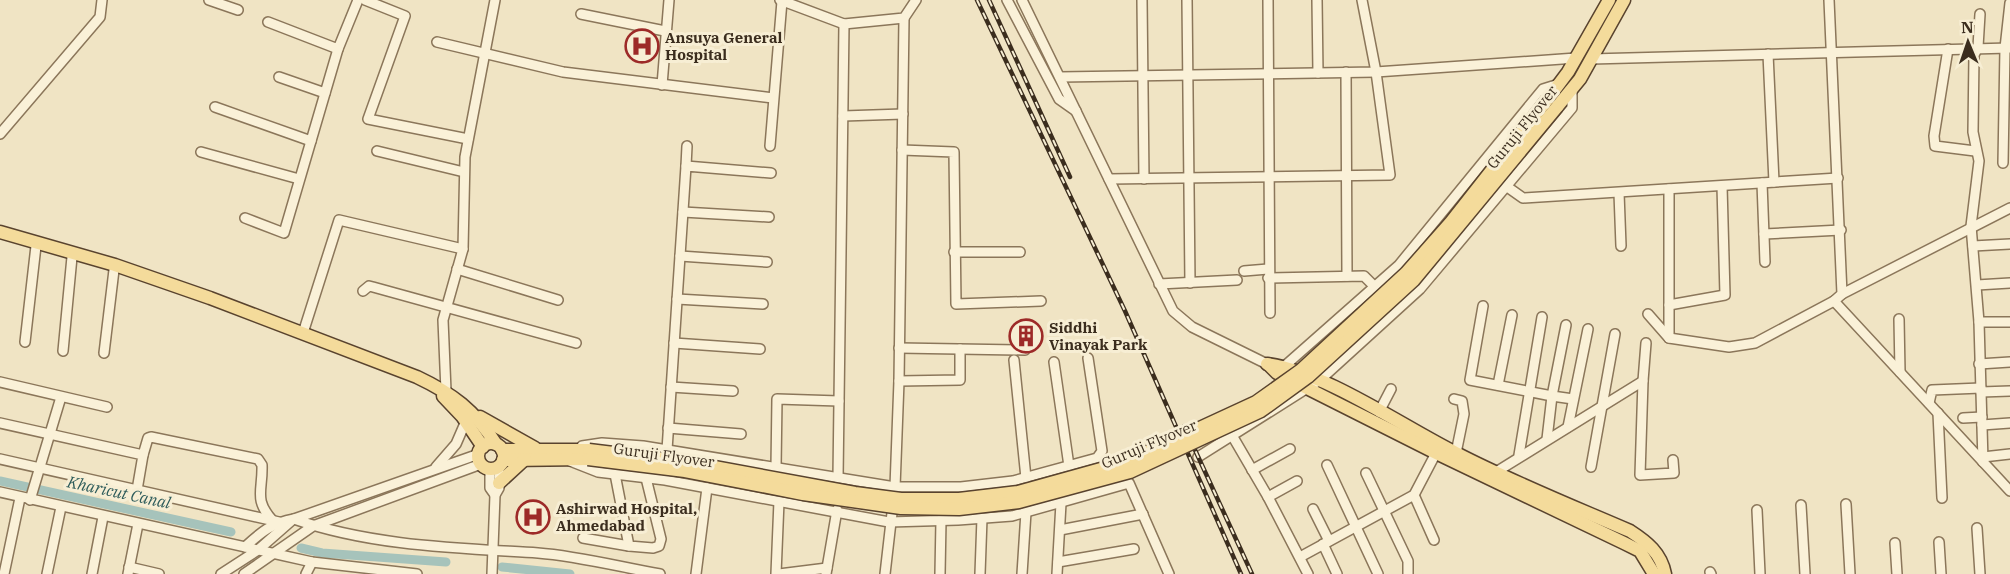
<svg xmlns="http://www.w3.org/2000/svg" width="2010" height="574" font-family="'IBM Plex Serif',serif">
  <style>
    .lines { fill: none; stroke-linecap: round; stroke-linejoin: round }
    .canal { stroke: #a6c3bb; stroke-width: 9 }
    .minor-casing { stroke: #8b765a; stroke-width: 12 }
    .major-casing { stroke: #59432e; stroke-width: 15 }
    .minor { stroke: #faf1d8; stroke-width: 9 }
    .major { stroke: #f4db9b; stroke-width: 12 }
    .rail-casing { stroke: #3b2d1e; stroke-width: 4.5 }
    .rail { stroke: #f7eed4; stroke-width: 2; stroke-dasharray: 7; stroke-linecap: butt }
    .major-bridge-casing { stroke: #59432e; stroke-width: 15; stroke-linecap: butt }
    .major-bridge { stroke: #f4db9b; stroke-width: 12 }
    .labels { text-anchor: middle; dominant-baseline: central; stroke-width: 6; stroke-linejoin: round; paint-order: stroke }
    .poi-label { font-size: 15px; font-weight: bold; fill: #3b2d1e; stroke: #f7eed4; text-anchor: start }
    .street-label { font-size: 15px; fill: #3b2d1e; stroke: #f7eed4 }
    .water-label { font-size: 16px; font-style: italic; fill: #2d5b5a; stroke: #f7eed4 }
  </style>
  <rect width="100%" height="100%" fill="#f0e4c4"/>
  <g class="lines">
    <g class="canal">
      <polyline points="0,481 231,532"/>
      <polyline points="301,548 322,553 446,562"/>
      <polyline points="502,567 570,574"/>
    </g>
    <g class="minor-casing">
      <g id="minor">
        <polyline points="209,0 238,10"/>
        <polyline points="365,0 405,16 368,119 468,139"/>
        <polyline points="780,0 844,24 904,18 916,0"/>
        <polyline points="1007,0 1059,99 1076,111"/>
        <polyline points="1022,0 1173,311 1192,327 1267,364"/>
        <polyline points="1142,0 1144,179"/>
        <polyline points="1187,0 1190,283"/>
        <polyline points="1268,0 1270,313"/>
        <polyline points="1317,0 1318,73"/>
        <polyline points="581,14 665,31"/>
        <polyline points="1980,14 1978,47 1974,55 1973,132 1979,161 1971,226 1979,322 1983,462"/>
        <polyline points="268,22 338,49 358,0"/>
        <polyline points="437,42 563,72 773,98"/>
        <polyline points="1948,49 1934,136 1935,146 1975,151"/>
        <polyline points="1768,54 1774,182"/>
        <polyline points="1591,59 2010,48"/>
        <polyline points="1346,72 1347,276"/>
        <polyline points="279,77 325,93"/>
        <polyline points="1060,77 1376,72 1576,58"/>
        <polyline points="662,85 669,0"/>
        <polyline points="215,107 311,141"/>
        <polyline points="843,116 903,114"/>
        <polyline points="0,134 100,17 102,0"/>
        <polyline points="770,146 782,1"/>
        <polyline points="902,150 954,152 956,304 1041,301"/>
        <polyline points="377,151 464,172"/>
        <polyline points="201,152 299,179"/>
        <polyline points="2003,163 2005,48 2010,3"/>
        <polyline points="686,166 687,146"/>
        <polyline points="1109,179 1390,175 1376,72 1362,0"/>
        <polyline points="1762,183 1765,262"/>
        <polyline points="1506,186 1523,198 1838,178"/>
        <polyline points="1669,189 1669,338"/>
        <polyline points="1619,193 1621,246"/>
        <polyline points="683,212 769,217"/>
        <polyline points="245,218 284,233 338,49"/>
        <polyline points="1764,234 1841,230"/>
        <polyline points="1973,246 2010,244"/>
        <polyline points="954,252 1020,252"/>
        <polyline points="680,256 767,262"/>
        <polyline points="457,269 558,300"/>
        <polyline points="1244,271 1268,269"/>
        <polyline points="1268,278 1364,276 1374,286"/>
        <polyline points="1159,284 1237,280"/>
        <polyline points="1977,285 2010,283"/>
        <polyline points="363,291 369,286 373,287 576,343"/>
        <polyline points="1842,294 2010,208"/>
        <polyline points="677,299 763,304"/>
        <polyline points="1834,301 2010,491"/>
        <polyline points="1669,305 1725,295 1722,186"/>
        <polyline points="1483,306 1470,380 1552,396 1547,439"/>
        <polyline points="1648,314 1669,338 1729,347 1755,343 1834,301 1842,294 1829,0"/>
        <polyline points="1899,319 1900,372"/>
        <polyline points="1979,322 2010,322"/>
        <polyline points="1566,325 1552,396 1573,399"/>
        <polyline points="303,333 339,220 463,249"/>
        <polyline points="25,342 36,246"/>
        <polyline points="674,343 760,349"/>
        <polyline points="899,348 1025,350"/>
        <polyline points="63,351 72,257"/>
        <polyline points="104,353 114,270"/>
        <polyline points="1014,360 1026,478"/>
        <polyline points="1054,362 1069,466"/>
        <polyline points="1979,364 2010,362"/>
        <polyline points="1279,371 1399,265 1543,89 1559,84"/>
        <polyline points="899,381 960,380 960,349"/>
        <polyline points="1643,381 1646,343"/>
        <polyline points="0,382 107,407"/>
        <polyline points="1498,385 1512,315"/>
        <polyline points="671,387 733,391"/>
        <polyline points="446,391 443,320 463,249 465,157 495,0"/>
        <polyline points="1981,392 2010,391"/>
        <polyline points="1454,399 1462,401 1464,414 1456,453"/>
        <polyline points="1929,403 1932,390 1981,388"/>
        <polyline points="1379,412 1391,389"/>
        <polyline points="1938,413 1942,498"/>
        <polyline points="1963,418 1982,417"/>
        <polyline points="0,423 143,455 137,490"/>
        <polyline points="1982,425 2010,423"/>
        <polyline points="1568,427 1588,329"/>
        <polyline points="668,428 741,434"/>
        <polyline points="1233,437 1268,497 1308,574"/>
        <polyline points="582,446 602,443 643,446 895,487 961,487 1013,481 1097,458 1102,451 1088,358"/>
        <polyline points="667,450 686,166 771,173"/>
        <path d="M 143,455 L 148,438 L 151,437 L 258,459 L 262,465 C 263,491 253,499 273,521"/>
        <polyline points="1519,455 1542,317"/>
        <polyline points="1198,457 1320,380 1420,289 1572,108 1572,89"/>
        <polyline points="1983,457 2010,454"/>
        <polyline points="0,459 279,522"/>
        <polyline points="570,461 598,472 665,480 889,522 958,520 1012,516 1129,483 1169,574"/>
        <polyline points="1327,465 1378,574"/>
        <polyline points="436,467 456,444 466,421"/>
        <polyline points="776,467 777,399 839,401"/>
        <polyline points="1591,467 1615,334"/>
        <polyline points="490,469 490,488 495,495"/>
        <polyline points="1252,470 1290,449"/>
        <polyline points="1496,472 1643,381 1640,475 1674,473 1673,460"/>
        <polyline points="1366,473 1408,561 1408,574"/>
        <polyline points="615,474 629,546 653,548 659,546 661,539 646,478"/>
        <polyline points="838,478 844,24"/>
        <polyline points="0,492 312,562 417,574"/>
        <polyline points="1414,495 1434,540"/>
        <polyline points="1268,497 1297,481"/>
        <polyline points="30,500 61,397"/>
        <polyline points="1846,504 1850,574"/>
        <polyline points="1801,505 1805,574"/>
        <polyline points="1313,509 1329,541"/>
        <polyline points="1757,510 1760,574"/>
        <path d="M 294,519 C 371,546 457,548 538,553 C 578,556 620,567 660,574"/>
        <polyline points="1977,528 1980,574"/>
        <polyline points="1060,530 1143,514"/>
        <polyline points="583,538 629,546"/>
        <polyline points="1939,542 1941,574"/>
        <polyline points="1895,543 1897,574"/>
        <polyline points="1323,544 1337,574"/>
        <path d="M 245,547 C 261,532 272,523 294,519 L 479,454"/>
        <polyline points="1300,557 1414,495 1436,453"/>
        <polyline points="1058,562 1134,549"/>
        <polyline points="129,567 159,574"/>
        <polyline points="1710,572 1711,574"/>
        <polyline points="4,574 20,498"/>
        <polyline points="47,574 61,507"/>
        <polyline points="92,574 103,517"/>
        <polyline points="128,574 138,524"/>
        <polyline points="221,574 258,550 291,521"/>
        <polyline points="244,574 313,526 481,464"/>
        <polyline points="306,574 312,562"/>
        <polyline points="492,574 495,495 499,488 499,466"/>
        <polyline points="696,574 707,488"/>
        <polyline points="776,574 779,501"/>
        <polyline points="779,574 827,568"/>
        <polyline points="826,574 837,510"/>
        <polyline points="885,574 895,487 899,381 904,18"/>
        <polyline points="940,574 941,520"/>
        <polyline points="980,574 982,518"/>
        <polyline points="1022,574 1026,512"/>
        <polyline points="1057,574 1061,503"/>
      </g>
    </g>
    <g class="major-casing">
      <g id="major">
        <polyline points="1547,100 1568,72 1609,0"/>
        <polyline points="1557,107 1580,79 1624,0"/>
        <path d="M 0,232 L 115,265 L 210,298 L 417,377 C 453,394 474,410 496,444"/>
        <path d="M 1267,364 C 1325,372 1402,426 1456,453 C 1512,482 1572,506 1630,531 C 1647,542 1661,553 1665,574"/>
        <polyline points="1269,365 1277,373 1436,453 1624,543 1640,551 1654,574"/>
        <polyline points="443,396 462,416 483,447"/>
        <polyline points="480,417 535,448"/>
        <circle cx="491" cy="456" r="13"/>
        <polyline points="502,450 589,450"/>
        <polyline points="503,460 588,459"/>
        <polyline points="499,483 525,459"/>
      </g>
    </g>
    <use href="#minor" class="minor"/>
    <use href="#major" class="major"/>
    <g class="rail-casing">
      <g id="rail">
        <polyline points="977,0 1125,311 1241,574"/>
        <polyline points="989,0 1070,177"/>
        <polyline points="1184,426 1252,574"/>
      </g>
    </g>
    <use href="#rail" class="rail"/>
    <g class="major-bridge-casing">
      <g id="major-bridge">
        <polyline points="589,450 687,462 855,493 901,499 959,499 1018,492 1126,462 1256,402 1301,370 1406,273 1451,222 1547,100"/>
        <polyline points="588,459 685,471 803,494 901,508 959,509 1019,502 1130,472 1261,411 1308,377 1414,280 1557,107"/>
      </g>
    </g>
    <use href="#major-bridge" class="major-bridge"/>
  </g>
  <defs>
    <g id="hospital-ring" transform="scale(1.725)"><circle r="9.5" fill="#f7eed4" stroke="#9d2a28" stroke-width="1.5"/><path d="M-5-5h3v3.5h4V-5h3V5h-3V1.5h-4V5h-3Z" fill="#9d2a28"/></g>
    <g id="building-ring" transform="scale(1.725)"><circle r="9.5" fill="#f7eed4" stroke="#9d2a28" stroke-width="1.5"/><path d="M-4-6H4V6H1V3H-1V6H-4ZM-2.5-4.3h1.7v1.8h-1.7ZM.8-4.3h1.7v1.8H.8ZM-2.5-1h1.7V.8h-1.7ZM.8-1h1.7V.8H.8Z" fill="#9d2a28"/></g>
  </defs>
  <g fill-rule="evenodd">
    <use href="#hospital-ring" x="642" y="46"/>
    <use href="#building-ring" x="1026" y="336"/>
    <use href="#hospital-ring" x="533" y="517"/>
  </g>
  <g class="labels">
    <g class="poi-label">
      <text x="665" y="37">Ansuya General<tspan x="665" dy="17">Hospital</tspan></text>
      <text x="1049" y="327">Siddhi<tspan x="1049" dy="17">Vinayak Park</tspan></text>
      <text x="556" y="508">Ashirwad Hospital,<tspan x="556" dy="17">Ahmedabad</tspan></text>
    </g>
    <g class="street-label">
      <text transform="translate(1522 127) rotate(-51)">Guruji Flyover</text>
      <text transform="translate(1149 444) rotate(-23)">Guruji Flyover</text>
      <text transform="translate(664 455) rotate(8)">Guruji Flyover</text>
    </g>
    <g class="water-label">
      <text transform="translate(119 492) rotate(12)">Kharicut Canal</text>
    </g>
  </g>
  <g transform="translate(1968 42) rotate(358)" stroke="#f7eed4" stroke-width="4.5" paint-order="stroke">
  <path d="M0-4.5L10 22L0 15L-10 22Z" fill="#3b2d1e"/>
  <text y="-9" font-size="16" font-weight="bold" text-anchor="middle" fill="#3b2d1e">N</text>
  </g>
</svg>
